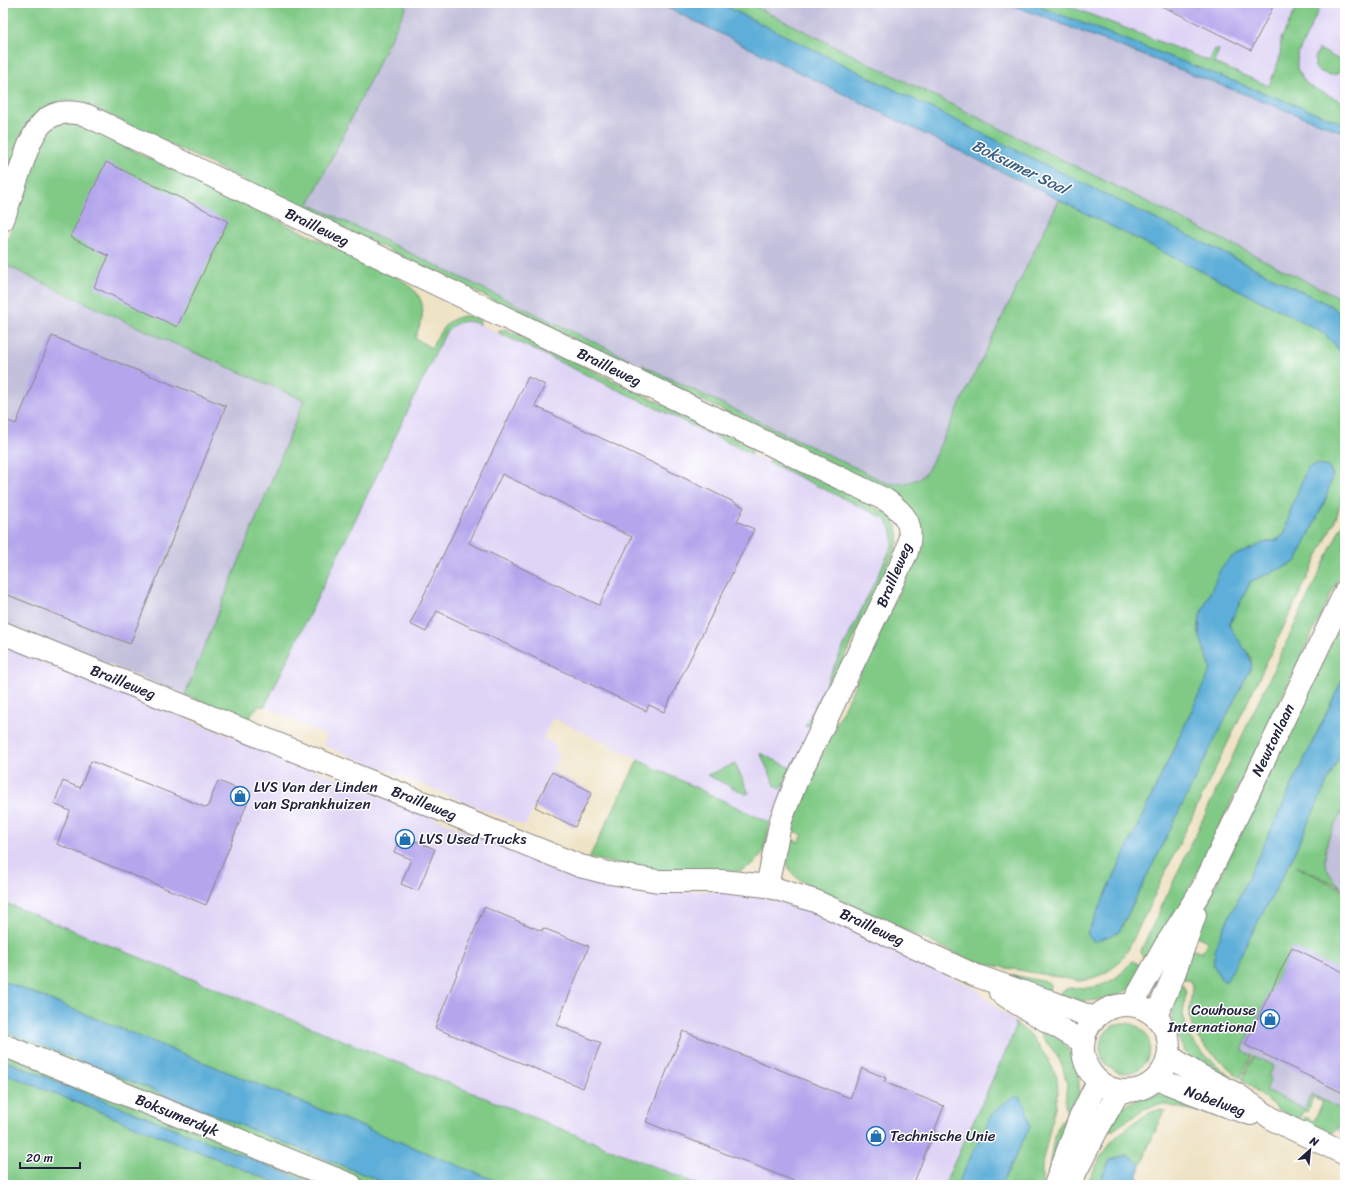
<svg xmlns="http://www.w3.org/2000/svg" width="1348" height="1188" font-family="Sriracha,sans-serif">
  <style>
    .built { fill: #dfd4f5 }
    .industrial { fill: #c3c0db }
    .green { fill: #80ca86; stroke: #517660; fill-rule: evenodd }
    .water { fill: #5daed8; stroke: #40688a }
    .building { fill: #b4a6ec; fill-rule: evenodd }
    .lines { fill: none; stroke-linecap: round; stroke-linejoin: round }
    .minor-casing { stroke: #888280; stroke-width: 24 }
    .tertiary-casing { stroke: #888280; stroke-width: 24 }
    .minor { stroke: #fff; stroke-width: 22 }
    .tertiary { stroke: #fff; stroke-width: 22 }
    .labels { text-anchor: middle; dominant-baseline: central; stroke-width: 3; stroke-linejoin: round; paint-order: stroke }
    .street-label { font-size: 15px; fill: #22223b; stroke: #fff }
    .poi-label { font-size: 15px; fill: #22223b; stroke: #fff; text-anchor: start }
    .water-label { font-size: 16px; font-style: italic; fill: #3d6182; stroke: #fff }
  </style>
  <rect width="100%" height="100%" fill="#fff"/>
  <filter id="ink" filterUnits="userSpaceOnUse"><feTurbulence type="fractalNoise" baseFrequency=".025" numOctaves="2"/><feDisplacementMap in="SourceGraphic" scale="8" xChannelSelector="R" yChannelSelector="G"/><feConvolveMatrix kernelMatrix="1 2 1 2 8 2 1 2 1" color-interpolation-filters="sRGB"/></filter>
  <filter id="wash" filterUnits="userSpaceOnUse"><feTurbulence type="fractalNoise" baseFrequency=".012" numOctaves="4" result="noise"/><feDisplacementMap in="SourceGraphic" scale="16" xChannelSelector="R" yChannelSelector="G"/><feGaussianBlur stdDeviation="0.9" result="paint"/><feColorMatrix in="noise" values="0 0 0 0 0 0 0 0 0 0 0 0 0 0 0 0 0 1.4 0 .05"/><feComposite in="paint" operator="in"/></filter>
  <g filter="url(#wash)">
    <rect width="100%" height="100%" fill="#efe3c5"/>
    <g class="built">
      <polygon points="1030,3 1345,3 1345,124"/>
      <polygon points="469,321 475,322 752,454 884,518 890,525 893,534 892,546 806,727 813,725 770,823 553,718 543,738 557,745 554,751 560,754 525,826 323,745 327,736 265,706 445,334 453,324 459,322"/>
      <polygon points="3,646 348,783 577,876 602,883 658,892 711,891 752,894 793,904 864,935 974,988 1014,1022 1015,1026 1013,1035 944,1185 700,1185 3,902"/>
    </g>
    <g class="industrial">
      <polygon points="408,3 658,3 1059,200 928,470 923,476 910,482 895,484 887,483 308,204"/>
      <polygon points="719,3 1007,3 1345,133 1345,317 1331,306"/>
      <polygon points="3,264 161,338 304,400 185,695 3,622"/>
      <polygon points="1345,805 1345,889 1335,881 1329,873 1325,863 1325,855 1328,839"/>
      <polygon points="1292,947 1345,973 1345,1134 1337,1131 1344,1117 1311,1094 1304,1109 1266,1090 1271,1079 1268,1077 1273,1066 1242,1051"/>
    </g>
    <g class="green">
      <path d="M 3,3 L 408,3 L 309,204 L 631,360 L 628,365 L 88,105 C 84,103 78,101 73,101 C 67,100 59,102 52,104 C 20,116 13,159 3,188 Z"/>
      <polygon points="719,3 748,3 1338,297 1345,301 1345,317 1331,306"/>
      <polygon points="1030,3 1061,3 1209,61 1215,49 1219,50 1214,63 1269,86 1280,57 1281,39 1299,3 1322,3 1297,56 1297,68 1302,78 1309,86 1345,103 1345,124"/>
      <path d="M 1319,49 L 1345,63 L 1343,70 C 1333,78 1325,75 1315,68 L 1315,58 Z"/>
      <path d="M 69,123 L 82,126 L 400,279 C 427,297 427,309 415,338 L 431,348 C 440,333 445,318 465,316 C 471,316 475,317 480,320 L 480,325 C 467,318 454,321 445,334 L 265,706 L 259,706 L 252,713 L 249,721 L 185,695 L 304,400 L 161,338 L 3,264 L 3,252 L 38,151 L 45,134 L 57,125 Z"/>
      <path d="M 1059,200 L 1323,332 L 1335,345 L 1345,359 L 1345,485 L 1337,516 L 1128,950 C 1125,954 1122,959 1118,963 C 1109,973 1093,979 1080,981 L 974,962 L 805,883 C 784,871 785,860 789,838 L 799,842 L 803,835 L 791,830 L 807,785 L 914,561 L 906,502 L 896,494 L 639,370 L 642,365 L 887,483 C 902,485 918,483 928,470 ZM 1333,474 L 1325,501 L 1296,562 L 1251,581 L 1229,625 L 1236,638 L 1251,658 L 1251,665 L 1119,932 L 1087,934 L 1211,669 L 1198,630 L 1200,616 L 1263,543 L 1277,540 L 1285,533 L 1291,508 Z"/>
      <polygon points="505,329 751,446 752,454 499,333 499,331"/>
      <path d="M 776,459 L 887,513 C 898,525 901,533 896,549 L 813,725 L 805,727 L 892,546 C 894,535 892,526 884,518 L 768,462 Z"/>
      <path d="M 1345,518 L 1345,565 L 1172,925 L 1145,959 C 1141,956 1140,954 1142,948 Z"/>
      <polygon points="1345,615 1345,674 1216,945 1262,914 1290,862 1345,744 1345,805 1328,839 1325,855 1325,863 1329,873 1335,881 1343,888 1297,866 1297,867 1345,891 1345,973 1292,948 1242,1050 1252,1056 1240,1078 1208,1050 1195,1035 1189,1016 1192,986 1190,981 1182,978 1191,949 1202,953 1207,941 1196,936 1210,896"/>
      <polygon points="760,753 791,768 783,786 779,789 776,787"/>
      <polygon points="638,760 770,823 763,854 753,864 740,871 659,872 589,858"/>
      <polygon points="735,764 749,793 746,794 707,775"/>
      <polygon points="3,902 618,1152 700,1185 506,1185 3,981"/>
      <path d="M 1133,961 L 1145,968 C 1140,974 1136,983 1130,988 C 1117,998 1086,1004 1070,1000 C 1066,999 1062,996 1059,995 C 1064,984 1083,989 1094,987 C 1105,985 1116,979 1124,970 C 1127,967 1129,964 1133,961 Z"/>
      <polygon points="1013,975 1048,982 1050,984 1049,992 1009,978"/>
      <path d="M 1182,984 L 1186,991 L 1183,1016 L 1190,1038 L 1204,1054 L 1251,1094 L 1189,1057 C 1179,1045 1170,1022 1172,1007 C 1173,999 1179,991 1182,984 Z"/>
      <polygon points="1014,1022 1031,1035 1049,1061 1057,1077 1058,1094 1042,1164 1042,1185 1001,1185 1030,1127 992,1114 957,1185 944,1185 1013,1035 1015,1026"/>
      <circle cx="1125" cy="1048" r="25"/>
      <polygon points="3,1030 391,1185 368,1185 3,1037"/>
      <path d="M 1041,1030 C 1046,1032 1054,1034 1058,1037 C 1073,1050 1084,1082 1077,1101 C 1076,1105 1073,1108 1071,1112 L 1066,1108 L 1065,1104 L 1067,1083 L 1062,1065 L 1056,1054 L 1042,1037 Z"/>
      <polygon points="3,1053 332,1185 316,1185 3,1060"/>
      <path d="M 1254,1056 L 1274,1066 L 1268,1077 L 1271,1078 L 1266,1090 L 1304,1109 L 1311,1094 L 1342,1110 C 1345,1115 1343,1119 1340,1125 C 1332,1142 1315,1128 1303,1122 L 1305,1117 L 1314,1121 L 1323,1102 L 1313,1098 L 1307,1112 L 1303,1111 L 1299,1120 L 1280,1111 L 1242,1079 Z"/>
      <polygon points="3,1073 282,1185 3,1185"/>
      <path d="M 1164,1094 L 1172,1096 L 1239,1120 L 1166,1105 C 1142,1104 1132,1119 1113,1130 L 1108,1130 C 1112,1123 1116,1114 1122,1108 C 1129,1100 1153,1095 1164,1094 Z"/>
      <path d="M 1159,1110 L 1165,1111 L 1151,1140 L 1141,1165 L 1127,1155 L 1110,1160 L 1098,1185 L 1086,1185 C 1093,1173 1099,1158 1107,1147 C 1117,1134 1143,1113 1159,1110 Z"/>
      <path d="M 1064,1120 L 1070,1121 L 1049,1175 C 1050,1157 1053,1138 1060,1122 Z"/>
    </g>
    <g class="water">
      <polygon points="658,3 719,3 1331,306 1345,317 1345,359 1335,345 1323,332 1059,200"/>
      <polygon points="1007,3 1030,3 1345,124 1345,133"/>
      <path d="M 1316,464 L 1328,467 L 1333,474 L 1325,501 L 1296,562 L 1251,581 L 1229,625 C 1235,637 1250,653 1252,665 L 1119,932 L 1094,942 L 1087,934 L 1211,669 L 1199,634 L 1200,616 L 1220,570 L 1230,558 L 1263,543 L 1277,540 L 1285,533 L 1291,508 L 1307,468 Z"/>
      <polygon points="1345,674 1345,744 1290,862 1226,982 1221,979 1213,964 1216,945"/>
      <polygon points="3,981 506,1185 391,1185 3,1030"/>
      <polygon points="3,1060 316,1185 282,1185 3,1073"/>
      <polygon points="1014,1097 1020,1098 1026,1106 1030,1127 1001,1185 957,1185 992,1114 1004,1103"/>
      <polygon points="1127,1155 1141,1165 1135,1185 1098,1185 1110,1160"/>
    </g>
    <g id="blocks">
      <g class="building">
        <polygon points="1156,3 1275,3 1251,50"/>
        <polygon points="106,162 228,221 177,327 94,287 109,256 70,237"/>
        <polygon points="52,336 226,406 130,644 3,593 3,419 16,424"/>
        <path d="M 528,377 L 545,385 L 535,406 L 744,507 L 737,521 L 754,529 L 664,712 L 649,705 L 646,711 L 437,611 L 426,632 L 410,624 ZM 502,474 L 632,537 L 599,605 L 469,543 Z"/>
        <polygon points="91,761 207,808 218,781 251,794 206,905 57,844 70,811 54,804 63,781 80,788"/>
        <polygon points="552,772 592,792 575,827 535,807"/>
        <polygon points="401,835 435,849 418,891 401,884 411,859 394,852"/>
        <polygon points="484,907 542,931 543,928 589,946 557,1025 601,1043 583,1088 435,1028"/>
        <polygon points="1292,947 1345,973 1345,1094 1245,1045"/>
        <polygon points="683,1031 850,1098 862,1068 886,1078 884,1082 944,1106 913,1185 804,1185 646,1122"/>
      </g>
    </g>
  </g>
  <g filter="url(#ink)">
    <use href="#blocks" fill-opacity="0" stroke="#888280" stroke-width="1"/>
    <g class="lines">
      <g class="minor-casing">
        <g id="minor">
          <path d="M 3,220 C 9,202 15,185 21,167 C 33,133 42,103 86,115 L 496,313 L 886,500 C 908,515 914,526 907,552 L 796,782 L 781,820 L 767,886"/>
          <polyline points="3,633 580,866 604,872 658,881 722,881 767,886 815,901 974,975 1049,1001 1094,1018"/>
          <polyline points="1000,992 1018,1004 1083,1042"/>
          <polyline points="3,1045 351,1185"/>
          <polyline points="1169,1056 1199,1075 1238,1095 1274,1120 1345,1154"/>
          <polyline points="1157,1079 1232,1108 1251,1114"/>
          <polyline points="1055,1185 1079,1120 1098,1081"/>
          <polyline points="1069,1185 1097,1130 1119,1091"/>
        </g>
      </g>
      <g class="tertiary-casing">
        <g id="tertiary">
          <circle cx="1126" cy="1048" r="43"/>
          <polyline points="1132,1005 1165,946 1202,889 1345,592"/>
          <polyline points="1156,1016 1173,977 1195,915"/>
        </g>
      </g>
      <use href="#minor" class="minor"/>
      <use href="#tertiary" class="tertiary"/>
    </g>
  </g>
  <defs>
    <g id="shop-ring" transform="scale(1)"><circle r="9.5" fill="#fff" stroke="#1f6fb2" stroke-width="1.5"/><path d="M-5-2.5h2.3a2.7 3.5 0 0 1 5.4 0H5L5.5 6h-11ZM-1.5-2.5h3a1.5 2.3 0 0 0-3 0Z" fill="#1f6fb2"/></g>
  </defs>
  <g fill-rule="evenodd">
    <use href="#shop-ring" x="240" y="796"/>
    <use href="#shop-ring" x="405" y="839"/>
    <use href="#shop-ring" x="1270" y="1019"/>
    <use href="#shop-ring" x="876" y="1136"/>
  </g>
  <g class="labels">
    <g class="street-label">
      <text transform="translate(317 227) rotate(26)">Brailleweg</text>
      <text transform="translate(609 367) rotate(26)">Brailleweg</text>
      <text transform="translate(894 575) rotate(-67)">Brailleweg</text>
      <text transform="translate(123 682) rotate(22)">Brailleweg</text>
      <text transform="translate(1273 740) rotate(-64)">Newtonlaan</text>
      <text transform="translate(424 803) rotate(22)">Brailleweg</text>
      <text transform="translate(872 927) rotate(25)">Brailleweg</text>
      <text transform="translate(1215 1101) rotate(20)">Nobelweg</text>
      <text transform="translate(177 1115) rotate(22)">Boksumerdyk</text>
    </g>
    <g class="poi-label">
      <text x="254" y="787">LVS Van der Linden<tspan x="254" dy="17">van Sprankhuizen</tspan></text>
      <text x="419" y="839">LVS Used Trucks</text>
      <text x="1256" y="1010" text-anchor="end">Cowhouse<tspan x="1256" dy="17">International</tspan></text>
      <text x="890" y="1136">Technische Unie</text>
    </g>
    <g class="water-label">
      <text transform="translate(1020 167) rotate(26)">Boksumer Soal</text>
    </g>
  </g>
  <rect width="1348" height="1188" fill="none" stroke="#fff" stroke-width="16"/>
  <g transform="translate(1310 1150) rotate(27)" stroke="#ffffff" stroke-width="3" paint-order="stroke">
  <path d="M0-3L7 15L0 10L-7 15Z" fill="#22223b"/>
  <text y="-6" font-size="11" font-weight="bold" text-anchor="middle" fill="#22223b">N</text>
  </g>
  <path d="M20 1162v6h60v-6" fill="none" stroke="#22223b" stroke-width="2"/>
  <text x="26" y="1162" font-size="12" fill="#22223b" stroke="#ffffff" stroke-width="3" paint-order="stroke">20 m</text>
</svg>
